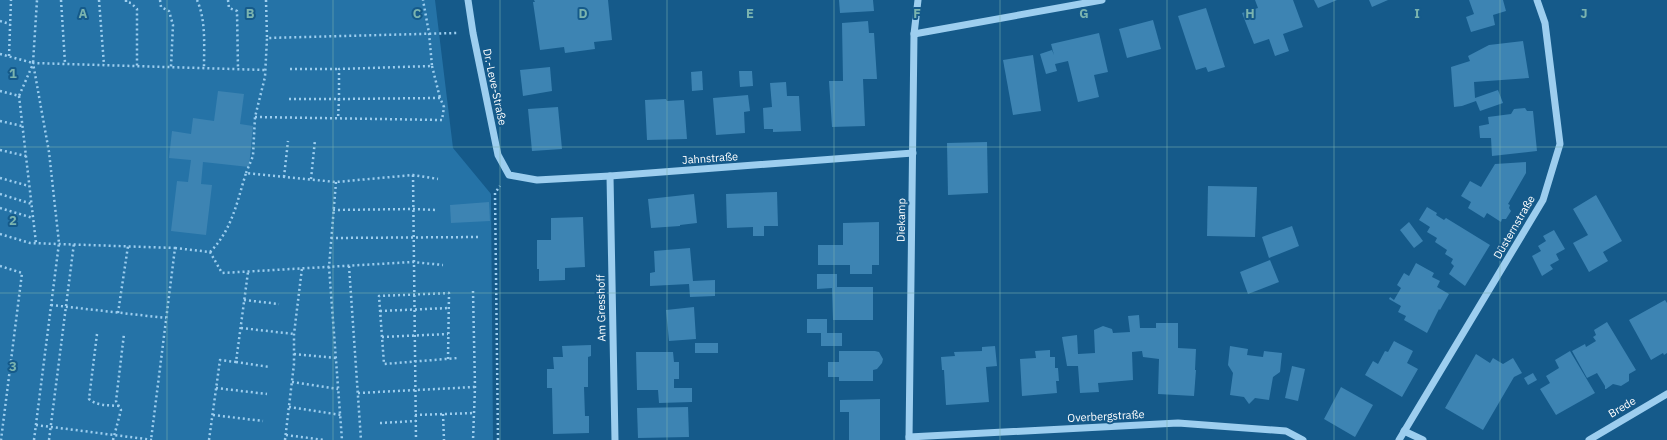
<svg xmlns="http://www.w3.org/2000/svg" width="1667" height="440" font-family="'IBM Plex Sans',sans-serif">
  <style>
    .green { fill: #2573a7 }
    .building { fill: #3d84b3 }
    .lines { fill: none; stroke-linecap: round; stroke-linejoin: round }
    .path { stroke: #9dceef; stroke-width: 2.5; stroke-dasharray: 2 3; stroke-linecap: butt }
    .minor { stroke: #9dceef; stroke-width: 7 }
    .grid { fill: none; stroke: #7bb4af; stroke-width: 1; stroke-opacity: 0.55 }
    .labels { text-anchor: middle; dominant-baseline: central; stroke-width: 4; stroke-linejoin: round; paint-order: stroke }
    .street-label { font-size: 11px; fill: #fff; stroke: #155a8a }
    .grid-label { font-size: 13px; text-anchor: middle; font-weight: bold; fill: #7bb4af; stroke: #155a8a; stroke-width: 4; stroke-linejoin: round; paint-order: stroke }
  </style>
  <rect width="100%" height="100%" fill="#155a8a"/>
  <polygon class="green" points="0,0 435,0 453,148 491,194 493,440 0,440"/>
  <g class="building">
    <polygon points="534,0 608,0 612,40 594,42 595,49 565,53 564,47 540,50 533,2 535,2"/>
    <polygon points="839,0 873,0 874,11 840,13"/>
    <polygon points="1255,0 1293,0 1303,27 1283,34 1289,51 1275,56 1269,39 1254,44 1242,13 1258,8"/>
    <polygon points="1314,0 1337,0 1318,8"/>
    <polygon points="1369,0 1388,0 1372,7"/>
    <polygon points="1469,0 1503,0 1506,11 1493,15 1495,25 1471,32 1466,17 1474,14"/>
    <polygon points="1206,8 1225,67 1208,72 1206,67 1196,70 1178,16"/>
    <polygon points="1153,20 1161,49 1127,58 1119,29"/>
    <polygon points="868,21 869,33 874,33 877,79 863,79 865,126 832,127 829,81 843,81 842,23"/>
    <polygon points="1099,33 1108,72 1094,75 1099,97 1078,102 1068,61 1055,64 1057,71 1046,74 1040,54 1052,50 1054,55 1051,44"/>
    <polygon points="1523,41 1529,78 1474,82 1475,98 1498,90 1503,103 1480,111 1476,101 1462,106 1454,107 1451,67 1470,61 1468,56 1489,45"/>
    <polygon points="1033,55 1041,111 1013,115 1003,60"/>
    <polygon points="550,67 552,91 523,96 520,70"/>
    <polygon points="702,71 703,90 692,91 691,72"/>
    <polygon points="739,71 752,71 753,86 740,87"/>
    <polygon points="786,82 787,96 799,96 801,131 773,132 773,129 764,129 763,108 772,107 770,83"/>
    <polygon points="218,91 244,94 240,124 253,126 249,167 203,162 201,184 212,185 206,235 171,231 177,181 188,182 191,160 169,158 172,131 191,134 193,118 214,121"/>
    <polygon points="748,95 750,111 744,112 745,133 716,135 713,98"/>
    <polygon points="666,99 667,101 684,100 687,139 647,140 645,100"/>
    <polygon points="558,107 562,149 532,151 528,109"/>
    <polygon points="1525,108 1527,111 1533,111 1537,151 1492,156 1491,138 1480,138 1479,126 1489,124 1488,117 1511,114 1514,109"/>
    <polygon points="987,142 988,193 948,195 947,143"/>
    <polygon points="1526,162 1526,173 1508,204 1510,205 1509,208 1511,211 1506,219 1502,219 1501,222 1487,213 1484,218 1468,208 1471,202 1461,196 1470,181 1481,187 1495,164"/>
    <polygon points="1208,186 1257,187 1255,237 1207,236"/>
    <polygon points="777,192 778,226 764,226 764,236 753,236 753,227 727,228 726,194"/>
    <polygon points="694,194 697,223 680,225 680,226 651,228 648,199"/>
    <polygon points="1596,195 1622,241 1603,252 1608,261 1589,272 1573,243 1588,235 1573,209"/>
    <polygon points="489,202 490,221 451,223 450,205"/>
    <polygon points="1427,207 1437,213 1436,215 1444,220 1446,218 1490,245 1465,286 1449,274 1454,266 1451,263 1453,259 1445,254 1447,250 1435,242 1437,238 1427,232 1430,227 1419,220"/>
    <polygon points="583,217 585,267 565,268 565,280 539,281 539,269 537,269 537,240 551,240 551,218"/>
    <polygon points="879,222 879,265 872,265 872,274 850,274 850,265 818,265 818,245 843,245 843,223"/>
    <polygon points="1409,222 1423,241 1414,248 1400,230"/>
    <polygon points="1292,226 1299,246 1269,258 1262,237"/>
    <polygon points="1554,230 1565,249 1556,254 1559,260 1550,265 1553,269 1542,276 1532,256 1541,251 1538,246 1546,241 1543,236"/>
    <polygon points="690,248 693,281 715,280 715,296 690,297 689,284 650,286 650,273 655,272 654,251"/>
    <polygon points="1270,260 1279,282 1248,294 1240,272"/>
    <polygon points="1416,263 1434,273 1432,277 1440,281 1437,287 1449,294 1440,310 1439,309 1427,333 1404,320 1406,316 1398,312 1401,306 1389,299 1390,297 1394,300 1401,288 1397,285 1404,273 1409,276"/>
    <polygon points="817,274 837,274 837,287 873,287 873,320 833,320 832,288 817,289"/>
    <polygon points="1665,300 1667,303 1667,353 1664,355 1663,353 1651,360 1629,320"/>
    <polygon points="694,307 696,339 669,341 666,310"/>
    <polygon points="1139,315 1140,328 1156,328 1156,323 1178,323 1178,348 1196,349 1195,370 1196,370 1194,396 1158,394 1159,359 1143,357 1142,351 1132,352 1133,380 1098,383 1099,392 1080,393 1078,366 1067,366 1062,337 1077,335 1078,354 1095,353 1094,330 1103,326 1112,329 1113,333 1130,332 1128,316"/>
    <polygon points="807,319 827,319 827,333 842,333 842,346 821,346 821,333 807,333"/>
    <polygon points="1607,322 1636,370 1629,374 1629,381 1621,386 1613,384 1606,389 1605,389 1605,386 1597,373 1587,378 1572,351 1585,344 1586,347 1596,341 1593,337 1596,335 1594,330"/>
    <polygon points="1394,341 1413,351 1407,363 1418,369 1402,397 1365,375 1373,361 1378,364 1385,351 1388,352"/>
    <rect x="695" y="343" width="23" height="10"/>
    <polygon points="591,345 591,356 588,357 588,387 584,387 585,416 589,416 589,433 553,434 552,388 547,388 547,369 554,369 553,357 563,357 562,346"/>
    <polygon points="995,346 997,366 986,367 989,402 946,405 944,370 942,370 941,357 955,356 954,352 982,351 982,347"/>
    <polygon points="1230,346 1248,349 1247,355 1263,357 1264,351 1282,353 1280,372 1273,377 1269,400 1255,398 1249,404 1244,397 1230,395 1233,373 1228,365"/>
    <polygon points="1050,350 1050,357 1055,357 1055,368 1058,368 1059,381 1056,381 1057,393 1022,396 1020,359 1036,358 1035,351"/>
    <polygon points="839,351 875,351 879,352 883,359 882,363 877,369 873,370 873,381 839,381 839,377 828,377 828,362 839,362"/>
    <polygon points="1570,351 1595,393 1556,415 1540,389 1550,383 1546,376 1559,368 1555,360"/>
    <polygon points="636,352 673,352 674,362 679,362 679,379 674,379 674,388 692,388 692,402 659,403 658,390 637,390"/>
    <polygon points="1476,354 1490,363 1493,358 1503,364 1513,358 1522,373 1514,377 1483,430 1445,408"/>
    <polygon points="1292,366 1305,369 1298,401 1285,398"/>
    <polygon points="1533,373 1537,380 1528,385 1524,378"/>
    <polygon points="1341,387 1373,405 1355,437 1324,419"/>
    <polygon points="880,399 880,440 849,440 849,412 840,412 840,400"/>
    <polygon points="688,407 689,437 638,438 637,408"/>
  </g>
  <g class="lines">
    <g class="path">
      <polyline points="61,0 65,63"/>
      <polyline points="99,0 104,65"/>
      <polyline points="126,0 126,2 131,3 137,9 137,66"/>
      <polyline points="160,0 161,7 169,11 173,25 171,67"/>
      <path d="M 197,0 C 206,20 204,45 204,67"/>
      <polyline points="228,0 229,8 237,11 238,69"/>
      <polyline points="266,0 267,38"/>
      <polyline points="0,21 10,24"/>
      <polyline points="0,54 33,63 37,0"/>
      <polyline points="9,56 11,0"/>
      <polyline points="432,66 440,98"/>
      <polyline points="290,69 339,69"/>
      <polyline points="0,91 19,96 33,64"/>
      <polyline points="19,96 36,243"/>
      <polyline points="289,99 339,99 338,118"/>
      <polyline points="255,117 442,120 444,107 440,98 339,99 339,69 432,66 429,33 423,0"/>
      <polyline points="0,121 22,126"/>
      <polyline points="0,150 26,156"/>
      <polyline points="246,173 253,156 255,117 265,77 267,38 457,33"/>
      <polyline points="413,175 416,440"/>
      <polyline points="284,177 288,141"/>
      <polyline points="0,178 29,186"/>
      <polyline points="311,179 315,140"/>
      <polyline points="336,182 329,267 342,440"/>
      <polyline points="0,194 32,204"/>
      <polyline points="0,208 33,218"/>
      <polyline points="333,210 413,209 437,210"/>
      <polyline points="0,234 30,243 175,248 151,440"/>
      <polyline points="331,238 480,237"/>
      <polyline points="175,248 210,252 222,273 413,262 443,265"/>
      <path d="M 210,252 C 232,230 237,202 246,173 L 336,182 L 413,175 L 438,179"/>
      <polyline points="0,266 22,273 1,440"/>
      <polyline points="349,266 361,440"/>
      <polyline points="473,291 475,387 473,440"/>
      <polyline points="244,300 279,304"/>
      <polyline points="51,305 166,318"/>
      <polyline points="380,311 449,308"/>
      <polyline points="118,313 128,246"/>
      <polyline points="241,328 294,334"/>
      <path d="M 97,334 L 89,399 C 97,406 108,405 119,406"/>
      <polyline points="382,337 448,334"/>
      <polyline points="294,354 336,358"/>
      <polyline points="448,359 449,293 379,296 384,364 458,358"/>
      <polyline points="236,362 270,367"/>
      <polyline points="292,382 338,389"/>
      <polyline points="216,388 267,394"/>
      <polyline points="358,393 475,387"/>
      <polyline points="289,407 341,415"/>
      <polyline points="443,414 444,440"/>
      <polyline points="213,415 263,421"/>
      <polyline points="415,415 474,413"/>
      <polyline points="380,423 416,421"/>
      <polyline points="36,425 153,440"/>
      <polyline points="286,435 324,440"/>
      <polyline points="34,440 59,243 49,152 33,63 265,70"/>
      <polyline points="49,440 74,243"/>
      <polyline points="113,440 121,410 116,401 124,334"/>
      <polyline points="209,440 220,360 236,362 248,272"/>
      <polyline points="285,440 294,364 294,334 302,268"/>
      <polyline points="498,440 495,193 500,186"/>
    </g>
    <g class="minor">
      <polyline points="468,0 473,33 498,155 509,175 537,180 610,176 913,153"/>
      <polyline points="914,34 1102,0"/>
      <polyline points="610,176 615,440"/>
      <polyline points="1404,431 1423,440"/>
      <polyline points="909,437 1178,423 1286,431 1303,440"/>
      <polyline points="909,440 914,34 918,0"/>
      <polyline points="1399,440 1543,200 1560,144 1545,23 1537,0"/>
      <polyline points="1589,440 1667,394"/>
    </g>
  </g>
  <path class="grid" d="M 167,0 L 167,440M 333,0 L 333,440M 500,0 L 500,440M 667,0 L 667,440M 834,0 L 834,440M 1000,0 L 1000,440M 1167,0 L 1167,440M 1334,0 L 1334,440M 1500,0 L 1500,440M 0,147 L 1667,147M 0,293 L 1667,293"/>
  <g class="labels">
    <g class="street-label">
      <text transform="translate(495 87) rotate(78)">Dr.-Leve-Straße</text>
      <text transform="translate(710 158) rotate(-4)">Jahnstraße</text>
      <text transform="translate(901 220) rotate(-89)">Diekamp</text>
      <text transform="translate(1514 227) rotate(-60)">Düsternstraße</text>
      <text transform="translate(601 308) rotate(-91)">Am Gresshoff</text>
      <text transform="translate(1622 407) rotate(-31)">Brede</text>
      <text transform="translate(1106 416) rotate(-3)">Overbergstraße</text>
    </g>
  </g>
  <g class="grid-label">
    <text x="83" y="18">A</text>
    <text x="250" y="18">B</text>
    <text x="417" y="18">C</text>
    <text x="583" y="18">D</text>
    <text x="750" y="18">E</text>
    <text x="917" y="18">F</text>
    <text x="1084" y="18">G</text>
    <text x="1250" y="18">H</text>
    <text x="1417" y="18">I</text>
    <text x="1584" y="18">J</text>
    <text x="13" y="78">1</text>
    <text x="13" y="225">2</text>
    <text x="13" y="371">3</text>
  </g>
</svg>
